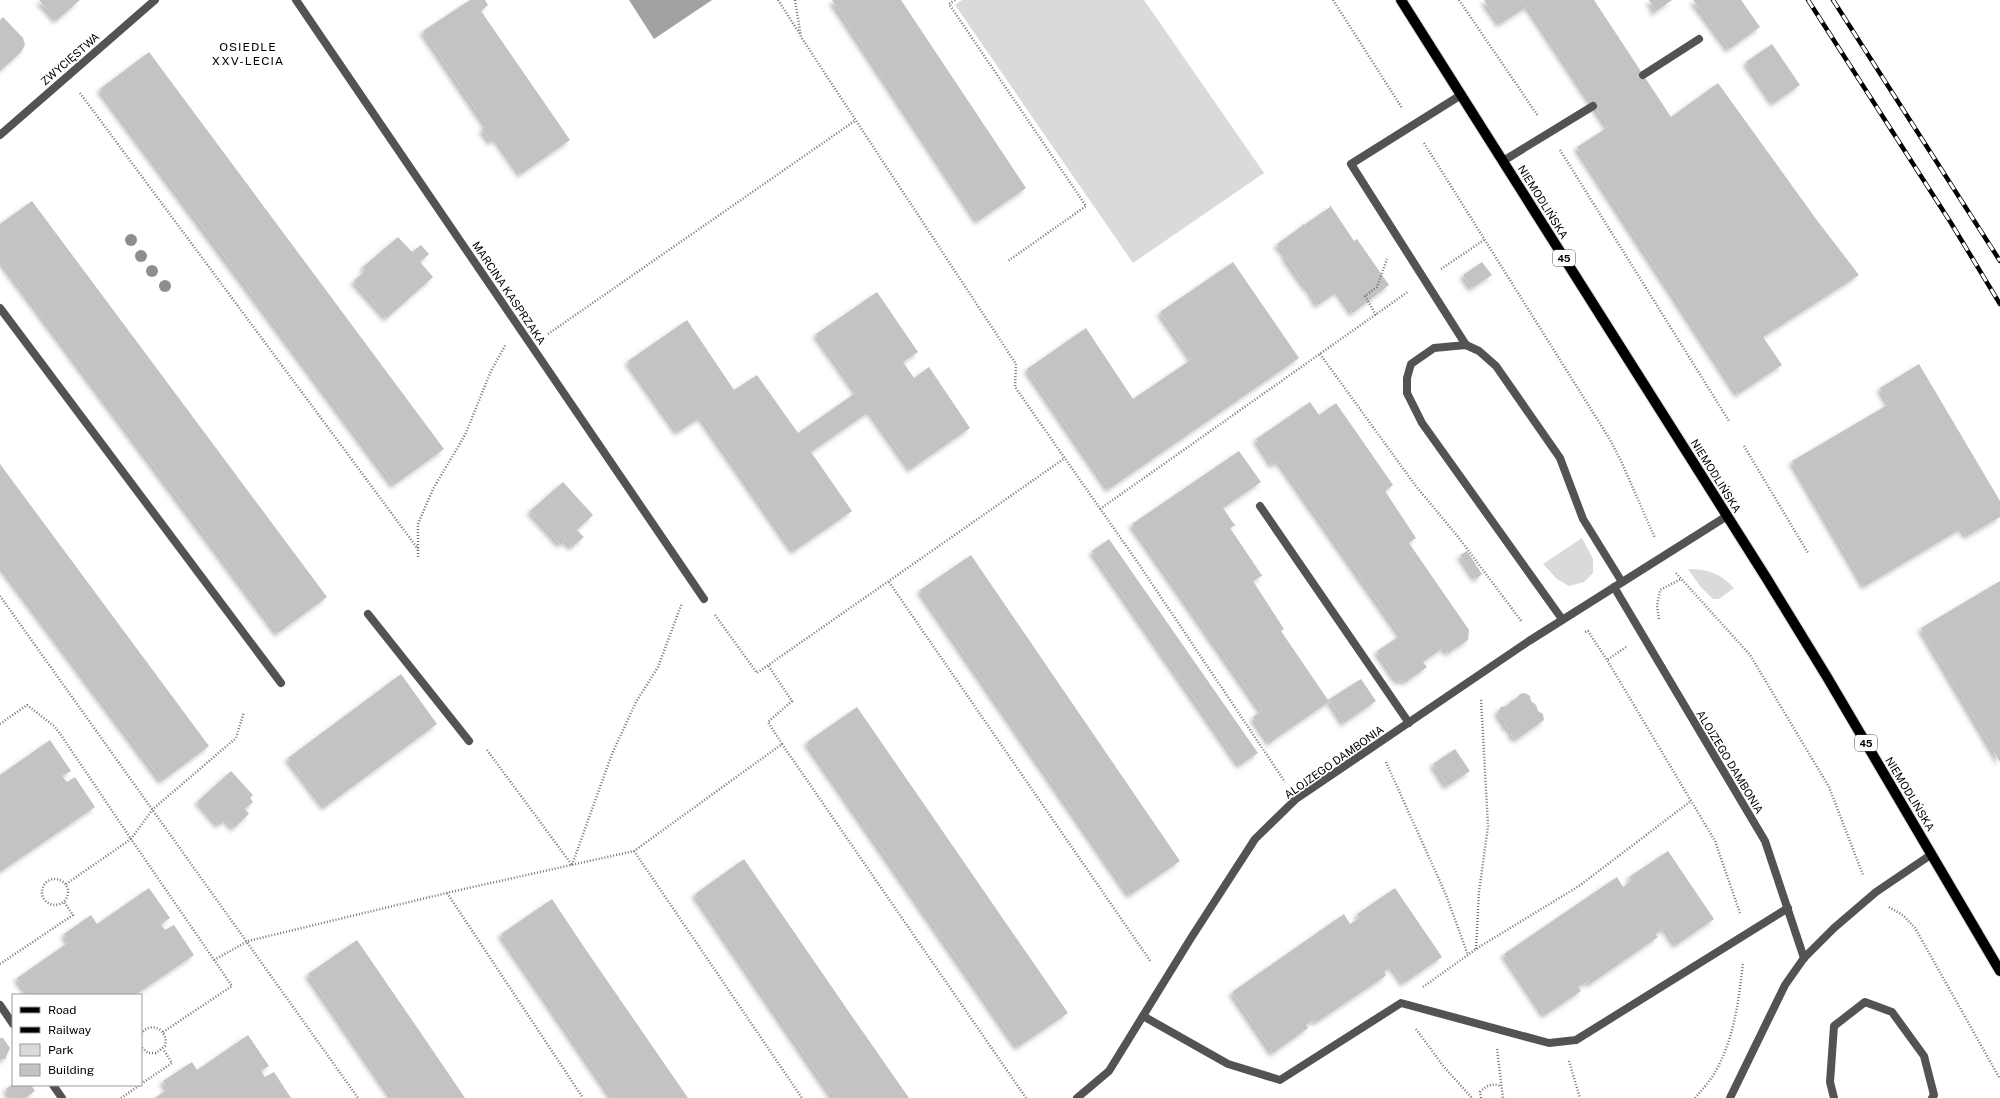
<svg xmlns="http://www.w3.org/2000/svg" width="2000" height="1098" font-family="'Public Sans',sans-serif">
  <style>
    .green { fill: #dadada }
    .water { fill: #a1a1a1 }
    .building { fill: #c3c3c3; filter: url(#shadow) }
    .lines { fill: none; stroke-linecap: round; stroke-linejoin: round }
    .primary-casing { stroke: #dbdbdb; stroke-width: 12 }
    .path { stroke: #757575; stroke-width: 2.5; stroke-dasharray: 1 2; stroke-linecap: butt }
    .lane { stroke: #535353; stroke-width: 8 }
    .street { stroke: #535353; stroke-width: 8 }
    .primary { stroke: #000; stroke-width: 10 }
    .rail-casing { stroke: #000; stroke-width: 4.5 }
    .rail { stroke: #fff; stroke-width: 3; stroke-dasharray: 9; stroke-linecap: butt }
    .tree { fill: #8e8e8e }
    .labels { text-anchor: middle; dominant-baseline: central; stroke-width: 3.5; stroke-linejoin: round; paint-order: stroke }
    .shield { fill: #fff; stroke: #4c4c4c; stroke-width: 1 }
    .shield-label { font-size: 10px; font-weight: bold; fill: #000 }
    .street-label { font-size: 11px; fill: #000; stroke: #fff }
    .neighbourhood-label { font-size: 12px; letter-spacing: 1px; fill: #000; stroke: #fff }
  </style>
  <defs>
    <filter id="shadow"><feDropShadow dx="-3.5" dy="3.5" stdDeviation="2" flood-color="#0004"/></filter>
  </defs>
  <rect width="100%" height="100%" fill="#fff"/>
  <g class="green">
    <polygon points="962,0 1144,0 1264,173 1133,263 955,5"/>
    <polygon points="1582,538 1593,559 1593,573 1584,582 1569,586 1557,579 1543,564"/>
    <path d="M 1688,569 C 1707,569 1722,574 1734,588 L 1719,599 L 1713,599 L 1700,586 Z"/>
  </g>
  <polygon class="water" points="629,0 712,0 654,39"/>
  <g class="building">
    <polygon points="39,0 80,0 57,20"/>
    <polygon points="470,0 485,0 488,5 481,11 570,140 521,174 496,138 491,142 482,129 487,126 423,31"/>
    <polygon points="832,0 901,0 1026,188 978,221"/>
    <polygon points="1484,0 1594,0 1671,117 1718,83 1816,219 1859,275 1763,337 1782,365 1738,394 1577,147 1608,127 1528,6 1500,24"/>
    <polygon points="1649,0 1672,0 1654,13 1653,11 1655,9"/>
    <polygon points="1693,0 1741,0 1760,27 1729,49"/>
    <polygon points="3,17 23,38 25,45 21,52 0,71 0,20"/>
    <polygon points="1772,44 1800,85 1774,103 1746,62"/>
    <polygon points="149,52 444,449 394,485 100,89"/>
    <polygon points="32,201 327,597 278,633 0,259 0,224"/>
    <polygon points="1330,205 1354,241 1357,239 1389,285 1353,313 1338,291 1318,305 1308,287 1307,288 1285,257 1287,256 1277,244 1302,226 1302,224 1304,225 1330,207"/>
    <polygon points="398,237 412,252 421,245 429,254 420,262 433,277 387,318 354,281 366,270 363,267"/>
    <polygon points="1233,262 1299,358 1109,489 1027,369 1086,328 1133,399 1192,359 1160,312"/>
    <polygon points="1482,262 1492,275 1472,288 1463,275"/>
    <polygon points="877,292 918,352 903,362 914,378 929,367 970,428 911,469 870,411 811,452 852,511 794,551 701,417 678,432 628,361 687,320 734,390 757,375 798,433 857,392 816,334"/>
    <polygon points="1919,364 2000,501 2000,517 1967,536 1962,528 1865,586 1792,461 1889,404 1880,388"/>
    <polygon points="1310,402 1319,415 1336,403 1393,485 1385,491 1416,538 1409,543 1469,630 1468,640 1448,653 1444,647 1423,662 1427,667 1407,681 1397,680 1377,651 1401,635 1279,461 1273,465 1256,439"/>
    <polygon points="1239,451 1261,482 1223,508 1234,524 1236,525 1230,528 1261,574 1263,575 1253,581 1284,629 1281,631 1328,700 1361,679 1376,701 1344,723 1330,701 1272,741 1271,744 1253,717 1262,711 1132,524"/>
    <polygon points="0,464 209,746 162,781 0,564"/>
    <polygon points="563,482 593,515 577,530 584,537 572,547 565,540 561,545 530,511"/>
    <polygon points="1109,539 1258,753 1240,765 1092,551"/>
    <polygon points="1467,551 1482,574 1476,579 1460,555"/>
    <polygon points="971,555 1180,861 1130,895 920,590"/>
    <polygon points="2000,581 2000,762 1921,628"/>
    <polygon points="401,674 437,724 325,807 288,758"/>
    <polygon points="1525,693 1530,696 1531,701 1536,705 1538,711 1543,714 1544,720 1517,739 1512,736 1511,730 1505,726 1504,721 1500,718 1498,712 1501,707 1507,706 1511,701 1516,699 1520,694"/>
    <polygon points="857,707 1068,1013 1018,1047 807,742"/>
    <polygon points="50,740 71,771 62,776 67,782 75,777 95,807 0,872 0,775"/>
    <polygon points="1455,749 1470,771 1447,786 1433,764"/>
    <polygon points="231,771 253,795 250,798 253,802 245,809 249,814 234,828 226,819 219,825 198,801"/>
    <polygon points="1668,851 1714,919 1676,945 1665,928 1655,934 1658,937 1590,984 1588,981 1578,987 1581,991 1545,1015 1504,954 1617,877 1623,887 1632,880 1629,877"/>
    <polygon points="744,859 849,1012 909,1098 834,1098 695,894"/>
    <polygon points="149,888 170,918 161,924 165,930 174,925 194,955 135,995 29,995 17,978 69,942 64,934 91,915 97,924"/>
    <polygon points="1395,888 1442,957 1404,983 1392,966 1384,972 1386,975 1384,977 1317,1022 1315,1019 1306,1025 1308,1028 1273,1053 1232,992 1344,914 1350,924 1360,918 1357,914"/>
    <polygon points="552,899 586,950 688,1098 613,1098 536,985 501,934"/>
    <polygon points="357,940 427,1042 465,1098 393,1098 308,974"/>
    <polygon points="248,1035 269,1066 261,1071 265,1077 274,1072 291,1098 155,1098 168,1089 163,1081 192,1062 197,1070"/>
    <polygon points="0,1038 3,1038 10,1048 5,1059 0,1059"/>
    <polygon points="13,1084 31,1085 35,1091 25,1098 12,1098 6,1089"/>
  </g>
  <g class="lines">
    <g class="primary-casing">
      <polyline id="primary" points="1401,0 1767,579 1827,677 2000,971"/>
    </g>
    <g class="path">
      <polyline points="778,0 800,34"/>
      <polyline points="795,0 801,37 1016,364 1015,387 1136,560 1285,782"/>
      <polyline points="955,0 949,4 1086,206 1008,261"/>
      <polyline points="1333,0 1402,108"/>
      <polyline points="1459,0 1538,116"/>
      <polyline points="80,93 418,549"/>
      <polyline points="1424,143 1609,438 1621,461 1655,538"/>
      <polyline points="1560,150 1729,421"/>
      <polyline points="1441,269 1484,240"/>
      <polyline points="1376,315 1365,296 1377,287 1387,259"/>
      <polyline points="548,334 856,120"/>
      <polyline points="1320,354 1415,485 1459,538 1522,622"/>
      <polyline points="1744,446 1808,553"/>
      <polyline points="1100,509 1409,291"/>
      <polyline points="418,557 418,524 433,489 465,435 491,371 506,344"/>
      <polyline points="1676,573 1750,655 1829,787 1863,875"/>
      <polyline points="889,582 1151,962"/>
      <polyline points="0,596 358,1098"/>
      <polyline points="715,615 757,673 1065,458"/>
      <polyline points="1659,619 1657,606 1660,590 1681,579"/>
      <polyline points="1585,632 1588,631 1607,660"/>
      <polyline points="1626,647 1607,660 1715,841 1740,913"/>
      <polyline points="0,724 27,705 54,726 61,735 131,839 66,884"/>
      <polyline points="782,744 1026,1098"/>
      <polyline points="487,750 572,865"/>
      <polyline points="1386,762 1446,895 1468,955"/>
      <polyline points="634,851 802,1098"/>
      <polyline points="572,865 612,754 636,702 658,667 682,603"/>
      <circle cx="55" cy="892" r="13"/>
      <polyline points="447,893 583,1098"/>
      <polyline points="1889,907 1904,916 1915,928 2000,1079"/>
      <polyline points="1476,949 1479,892 1488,826 1481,699"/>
      <polyline points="214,960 248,941 455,891 634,851 782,744 768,722 792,701 768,665"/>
      <polyline points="0,964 73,915 64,902"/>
      <polyline points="1423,987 1479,947 1579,886 1691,801"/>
      <polyline points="1416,1029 1444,1067 1472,1098"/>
      <polyline points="163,1032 232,986 131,839 153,809 236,738 244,712"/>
      <path d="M 141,1034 C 151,1020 169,1030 165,1046 L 156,1053 L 148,1053 L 141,1047"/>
      <polyline points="1497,1049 1503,1098"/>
      <polyline points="1569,1061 1580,1098"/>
      <polyline points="141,1084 172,1063 163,1049"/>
      <polyline points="121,1098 140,1085"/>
      <path d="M 1481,1098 L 1480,1092 C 1487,1085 1492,1083 1501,1086"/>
      <path d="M 1695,1098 C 1702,1090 1709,1082 1714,1074 C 1734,1040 1739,1000 1743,962"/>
    </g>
    <g class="lane">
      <polyline points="1643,75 1699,39"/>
      <polyline points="1461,95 1351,164 1466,345"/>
      <polyline points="1503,161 1593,106"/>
      <polyline points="0,308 281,683"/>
      <polyline points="1260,506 1409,723"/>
      <polyline points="368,614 469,741"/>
      <polyline points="1562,619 1422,423 1407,393 1407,378 1411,364 1434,348 1466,345 1479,351 1496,366 1560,458 1583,519 1622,582"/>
      <polyline points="0,1005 13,1024"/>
      <polyline points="1143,1016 1228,1064 1280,1080 1401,1003 1549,1043 1576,1040 1788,908"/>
      <polyline points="53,1085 62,1098"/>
      <polyline points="1834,1098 1830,1082 1834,1026 1865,1002 1892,1012 1924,1056 1934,1095 1932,1098"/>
    </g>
    <g class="street">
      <polyline points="296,0 704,599"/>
      <polyline points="0,135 155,0"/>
      <polyline points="1614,587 1765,841 1804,958"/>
      <polyline points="1077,1098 1109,1071 1191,938 1255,839 1296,799 1529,641 1727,516"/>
      <polyline points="1730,1098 1785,985 1804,958 1834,928 1876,892 1932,854"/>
    </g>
    <use href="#primary" class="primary"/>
    <g class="rail-casing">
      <g id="rail">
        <polyline points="1808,0 1951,223 2000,304"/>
        <polyline points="1833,0 2000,261"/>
      </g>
    </g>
    <use href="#rail" class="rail"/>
  </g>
  <g class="tree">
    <circle cx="131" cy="240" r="6"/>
    <circle cx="141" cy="256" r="6"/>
    <circle cx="152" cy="271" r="6"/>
    <circle cx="165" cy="286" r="6"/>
  </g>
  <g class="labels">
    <g class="shield">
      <rect x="1553" y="250" width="22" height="16" rx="3"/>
      <rect x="1855" y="735" width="22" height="16" rx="3"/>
    </g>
    <g class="shield-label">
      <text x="1564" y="258">45</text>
      <text x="1866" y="743">45</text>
    </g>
    <g class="street-label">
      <text transform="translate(70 59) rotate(-41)">ZWYCIĘSTWA</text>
      <text transform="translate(1543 202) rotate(58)">NIEMODLIŃSKA</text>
      <text transform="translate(509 293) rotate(56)">MARCINA KASPRZAKA</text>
      <text transform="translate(1716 476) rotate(58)">NIEMODLIŃSKA</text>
      <text transform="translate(1334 762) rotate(-35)">ALOJZEGO DAMBONIA</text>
      <text transform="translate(1730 762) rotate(59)">ALOJZEGO DAMBONIA</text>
      <text transform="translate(1910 794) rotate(59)">NIEMODLIŃSKA</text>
    </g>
    <g class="neighbourhood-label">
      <text x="248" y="47">OSIEDLE<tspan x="248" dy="14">XXV-LECIA</tspan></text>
    </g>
  </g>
  <rect x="12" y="994" width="130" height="92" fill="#ffffff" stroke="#999999"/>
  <rect x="20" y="1007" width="20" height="6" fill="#000000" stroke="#999999"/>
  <text x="48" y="1014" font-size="12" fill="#000000">Road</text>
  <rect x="20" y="1027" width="20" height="6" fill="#000000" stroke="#999999"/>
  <text x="48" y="1034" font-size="12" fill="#000000">Railway</text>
  <rect x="20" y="1044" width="20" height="12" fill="#dadada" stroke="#999999"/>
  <text x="48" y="1054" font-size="12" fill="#000000">Park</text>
  <rect x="20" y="1064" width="20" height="12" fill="#c3c3c3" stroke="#999999"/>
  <text x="48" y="1074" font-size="12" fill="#000000">Building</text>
</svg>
